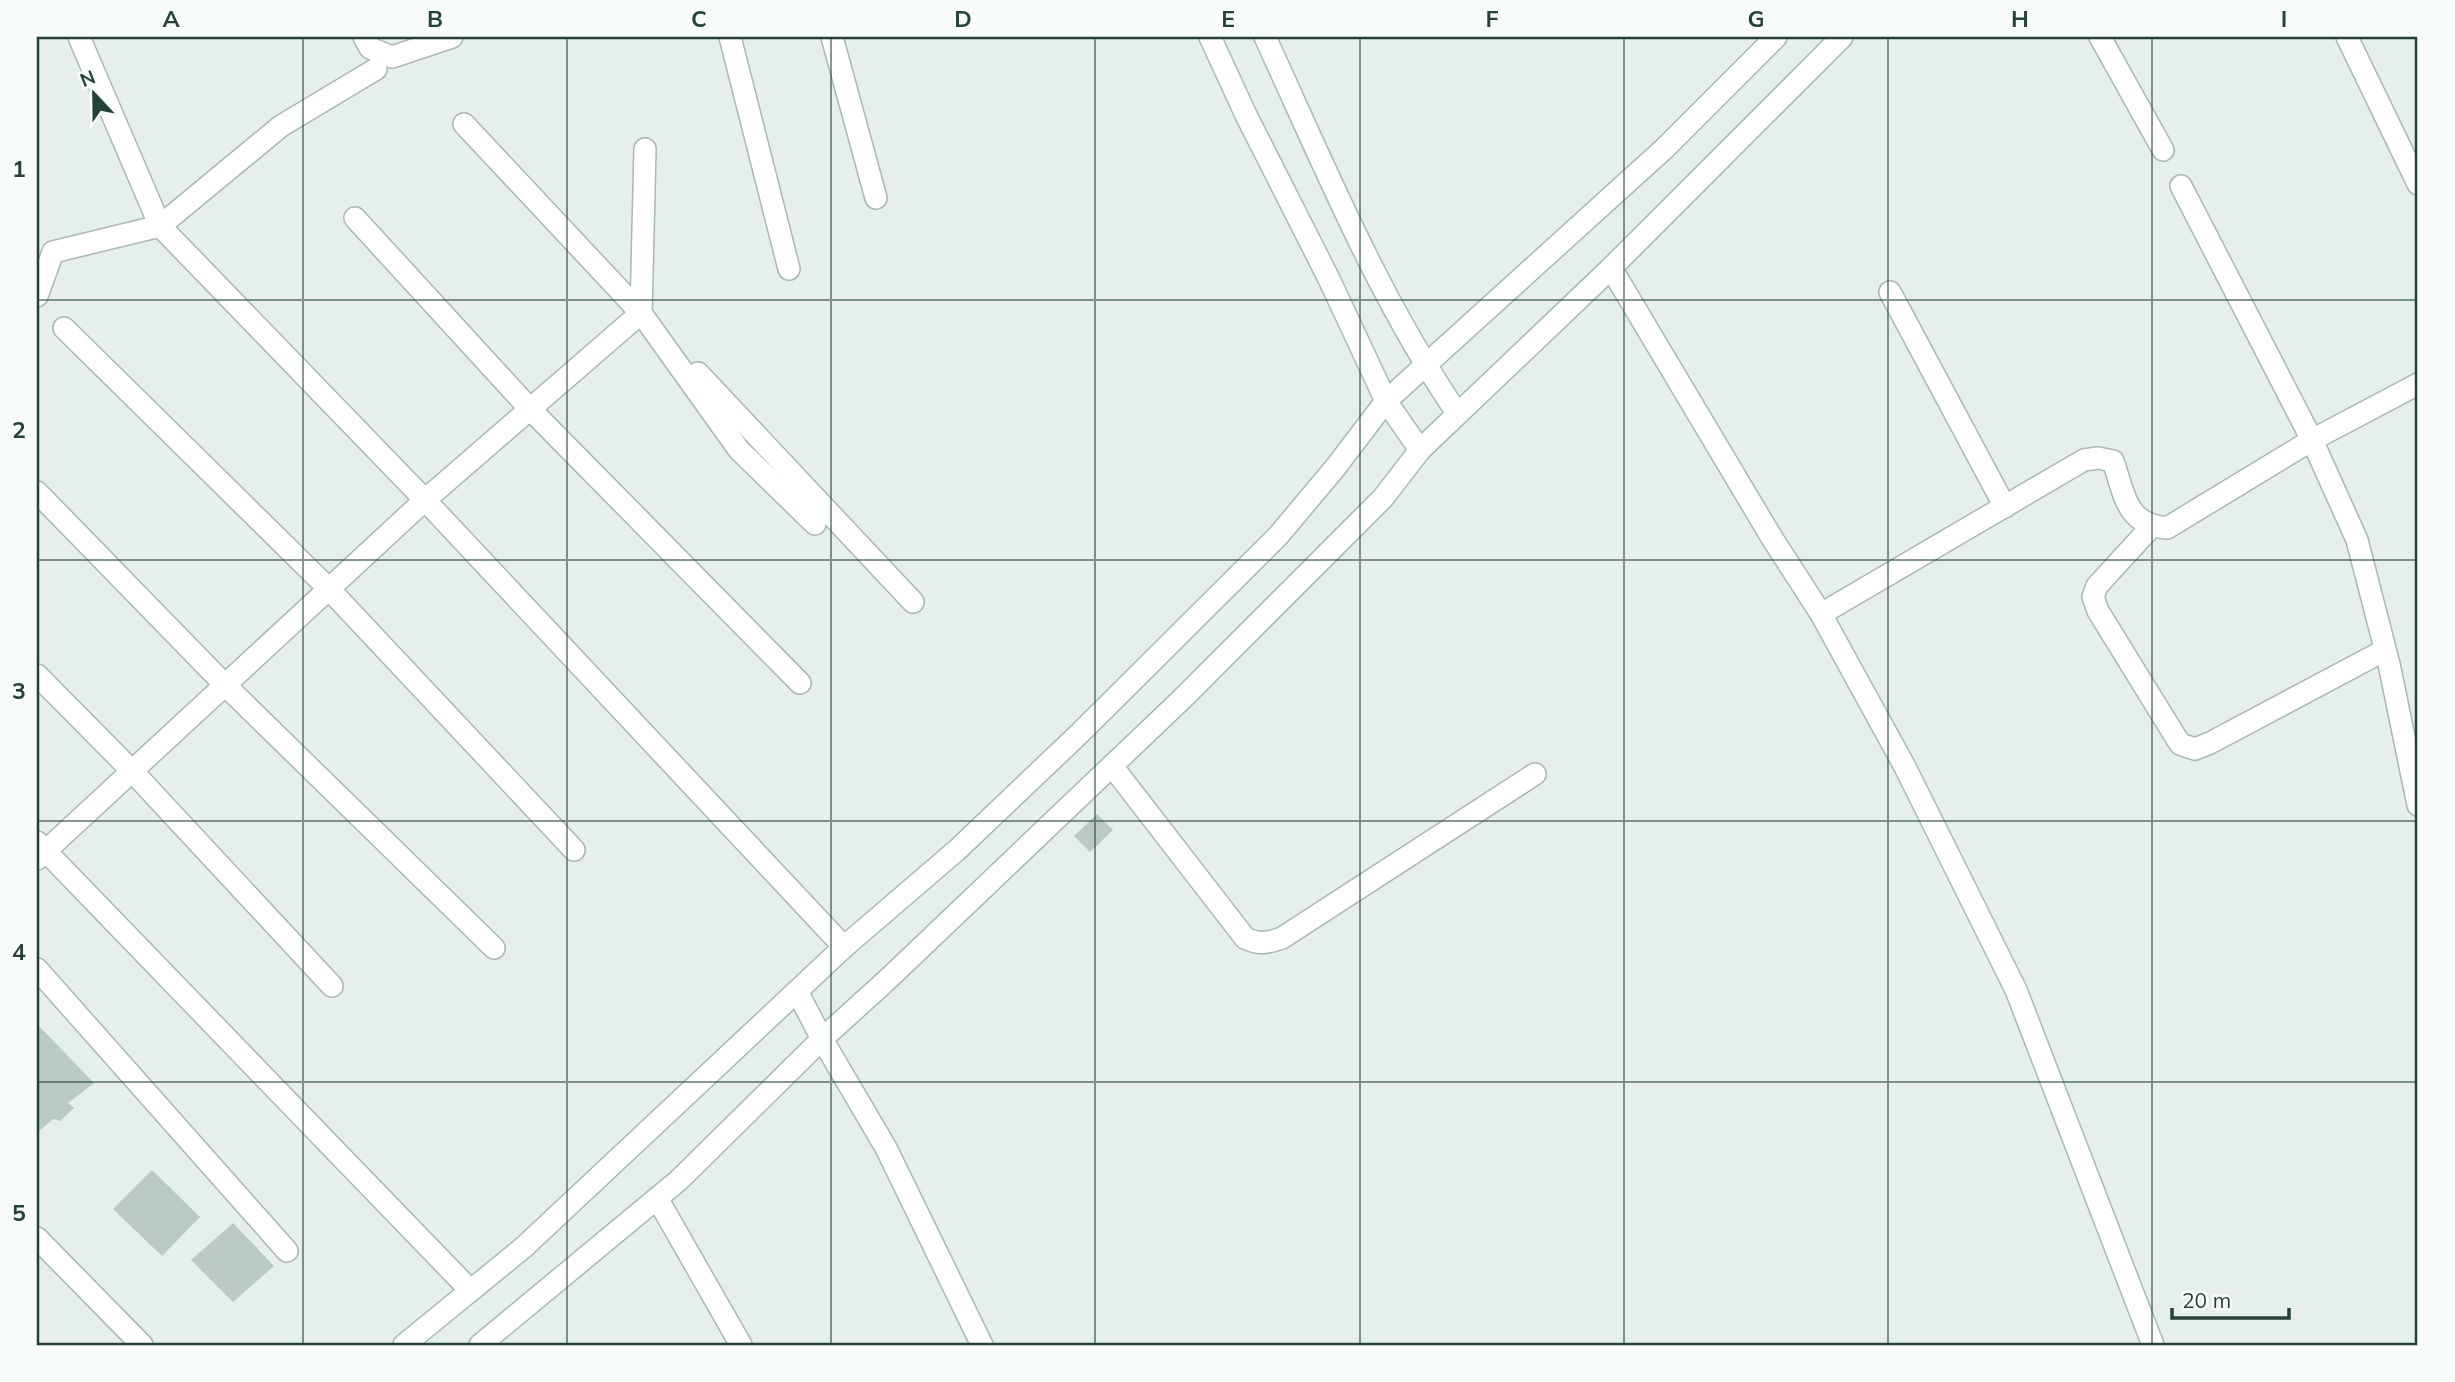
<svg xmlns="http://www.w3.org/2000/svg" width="2455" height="1382" font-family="Mulish,sans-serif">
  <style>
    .building { fill: #bbcac4 }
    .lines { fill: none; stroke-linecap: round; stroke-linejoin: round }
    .street-casing { stroke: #a8b8b2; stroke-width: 24 }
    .secondary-casing { stroke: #a4bbb3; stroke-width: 24 }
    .street { stroke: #fff; stroke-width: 21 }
    .secondary { stroke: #fff; stroke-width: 21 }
    .grid { fill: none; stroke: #24423a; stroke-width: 2; stroke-opacity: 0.55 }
    .neatline { fill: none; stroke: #24423a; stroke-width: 2.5 }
    .grid-label { font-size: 23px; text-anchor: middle; font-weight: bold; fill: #24423a }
  </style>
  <rect width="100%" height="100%" fill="#e6efeb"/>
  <g class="building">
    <polygon points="1097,814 1113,830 1090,852 1074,836"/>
    <polygon points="39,1026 94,1083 68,1103 74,1108 60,1121 53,1119 37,1133 37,1029"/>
    <polygon points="152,1170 200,1217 162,1256 113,1209"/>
    <polygon points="233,1223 274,1266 233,1302 191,1260"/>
  </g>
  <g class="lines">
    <g class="street-casing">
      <g id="street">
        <polyline points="79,37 160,226 425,500 844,947"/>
        <polyline points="364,37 370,48 392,57 452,37"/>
        <polyline points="730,37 789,269"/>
        <polyline points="832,37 876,198"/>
        <polyline points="2100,37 2163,150"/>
        <polyline points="2347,37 2418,184"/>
        <polyline points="645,149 641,313 739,450 815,524"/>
        <polyline points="2181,186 2312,440 2357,540 2389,664 2418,805"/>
        <polyline points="355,218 530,409 800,683"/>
        <polyline points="1890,292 2005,507"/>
        <polyline points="37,296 53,252 160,226 281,126 376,69"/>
        <polyline points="64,328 329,589 574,850"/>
        <polyline points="698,373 913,602"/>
        <polyline points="37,492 225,685 494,948"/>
        <polyline points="2151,527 2097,586 2093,597 2098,611 2180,744 2195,749 2210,743 2385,650"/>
        <path d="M 1821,614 L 2084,460 L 2098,458 L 2113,461 C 2125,495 2125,524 2167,528 L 2312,440 L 2418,384"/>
        <polyline points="37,675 133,772 332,986"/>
        <path d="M 1112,766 L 1245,938 C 1259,945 1268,943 1282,938 L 1535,774"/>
        <polyline points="37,842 470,1290"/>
        <polyline points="37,859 425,500 641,313 464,124"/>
        <polyline points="37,969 287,1251"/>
        <polyline points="657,1198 741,1345"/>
        <polyline points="37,1238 142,1345"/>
      </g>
    </g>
    <g class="secondary-casing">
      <g id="secondary">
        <polyline points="1210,37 1246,115 1329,279 1386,401 1420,450"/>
        <path d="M 1265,37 C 1324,165 1378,297 1457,413"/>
        <polyline points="1611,268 1772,538 1821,614 1905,767 2016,990 2153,1345"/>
        <polyline points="797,991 822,1039 886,1148 982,1345"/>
        <polyline points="404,1345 524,1247 844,947 957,850 1080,733 1278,536 1335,468 1386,401 1665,148 1776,37"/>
        <polyline points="480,1345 679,1180 822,1039 887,980 1182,699 1383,498 1420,450 1611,268 1842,37"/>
      </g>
    </g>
    <use href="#street" class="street"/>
    <use href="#secondary" class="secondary"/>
  </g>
  <path class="grid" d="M 303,37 L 303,1345M 567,37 L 567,1345M 831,37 L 831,1345M 1095,37 L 1095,1345M 1360,37 L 1360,1345M 1624,37 L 1624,1345M 1888,37 L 1888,1345M 2152,37 L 2152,1345M 37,300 L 2418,300M 37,560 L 2418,560M 37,821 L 2418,821M 37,1082 L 2418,1082"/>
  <rect width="2455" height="1382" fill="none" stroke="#f7fbf9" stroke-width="77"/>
  <g transform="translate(94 94) rotate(338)" stroke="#f7fbf9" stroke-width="5" paint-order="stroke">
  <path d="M0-5L12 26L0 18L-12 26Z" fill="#24423a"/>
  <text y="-10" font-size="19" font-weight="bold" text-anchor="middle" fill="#24423a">N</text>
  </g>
  <path d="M2172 1308v10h117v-10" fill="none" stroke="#24423a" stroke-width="3.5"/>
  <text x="2182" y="1308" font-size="21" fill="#24423a" stroke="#f7fbf9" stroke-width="5" paint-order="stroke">20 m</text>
  <rect x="38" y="38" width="2378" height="1306" class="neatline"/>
  <g class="grid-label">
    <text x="171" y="27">A</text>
    <text x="435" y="27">B</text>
    <text x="699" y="27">C</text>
    <text x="963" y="27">D</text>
    <text x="1228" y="27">E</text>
    <text x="1492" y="27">F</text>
    <text x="1756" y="27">G</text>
    <text x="2020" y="27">H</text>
    <text x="2284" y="27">I</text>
    <text x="19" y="177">1</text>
    <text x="19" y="438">2</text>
    <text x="19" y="699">3</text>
    <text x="19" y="960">4</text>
    <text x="19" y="1221">5</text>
  </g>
</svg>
